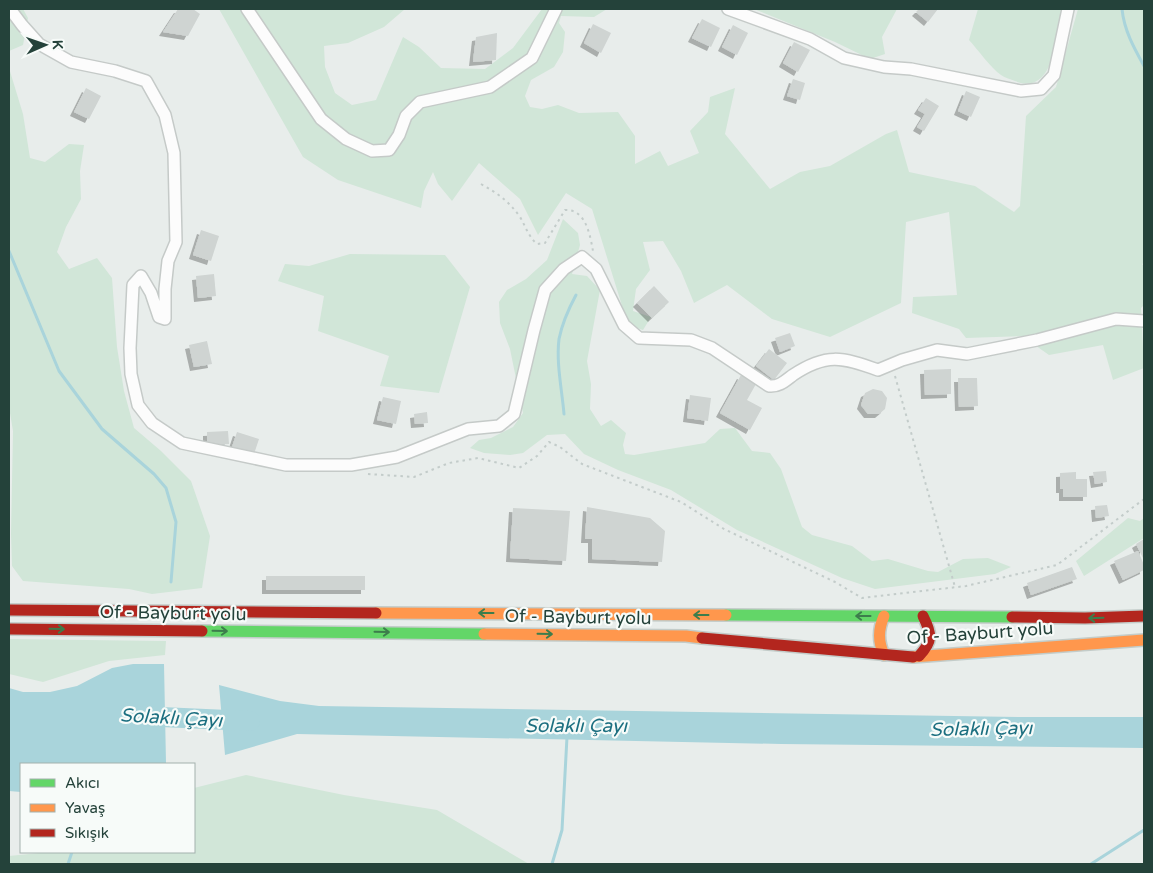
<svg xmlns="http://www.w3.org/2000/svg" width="1153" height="873" font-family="'Varela Round',sans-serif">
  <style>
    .green { fill: #d1e6d8 }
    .water { fill: #a9d4db }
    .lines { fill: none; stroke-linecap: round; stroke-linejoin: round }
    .stream { stroke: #a9d4db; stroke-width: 3 }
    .river { stroke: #a9d4db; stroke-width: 20 }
    .building { fill: #cfd4d2; filter: url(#shadow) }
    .street-casing { stroke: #c5cac8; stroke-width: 14 }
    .fast-casing { stroke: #c3ccc9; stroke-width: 14 }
    .slow-casing { stroke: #c3ccc9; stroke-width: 14 }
    .jam-casing { stroke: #c3ccc9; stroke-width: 14 }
    .path { stroke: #c3ccca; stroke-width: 2; stroke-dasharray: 2.5 4; stroke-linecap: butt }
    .street { stroke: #fcfcfc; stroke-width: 11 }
    .fast { stroke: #63d668; stroke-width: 11 }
    .slow { stroke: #ff974d; stroke-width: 11 }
    .jam { stroke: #b3261e; stroke-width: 11 }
    .oneway { stroke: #3d7d4c }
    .labels { text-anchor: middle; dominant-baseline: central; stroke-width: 4.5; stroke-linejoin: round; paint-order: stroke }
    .street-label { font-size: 18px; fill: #24423a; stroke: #f7fbf9 }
    .water-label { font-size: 19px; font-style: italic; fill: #1c6f80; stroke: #f7fbf9 }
  </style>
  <defs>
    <filter id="shadow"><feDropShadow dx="-4" dy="4" stdDeviation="0" flood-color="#0004"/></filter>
  </defs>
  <rect width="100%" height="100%" fill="#e8edeb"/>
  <g class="green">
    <polygon points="9,9 23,9 28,18 23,45 9,51"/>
    <polygon points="219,9 405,9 384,27 348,43 324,46 325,67 335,93 352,105 376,100 403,37 419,47 441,68 485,69 513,48 542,9 607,9 594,17 561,16 559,23 565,32 563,52 554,67 531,80 525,96 530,107 542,109 558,105 579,113 618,112 635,136 635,164 660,151 668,166 699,153 690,131 708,112 710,97 735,88 725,134 770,189 800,172 830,166 886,134 897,130 909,172 975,186 1014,212 1020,206 1026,116 1056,87 1078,9 1144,9 1144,263 1142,264 1144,266 1144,305 1141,308 1144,368 1113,380 1103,345 1049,355 1022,336 966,338 959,329 912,313 913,297 957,295 949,212 906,222 901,303 830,337 772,319 727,285 694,303 681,271 663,241 643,242 650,270 636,289 633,311 651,317 643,330 628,325 592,209 566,193 538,235 520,199 479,163 452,201 438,184 433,172 424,191 421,208 338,180 303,157"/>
    <polygon points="754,9 897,9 882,37 885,54 870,59 835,42"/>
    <path d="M 978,9 L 1061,9 C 1057,34 1055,97 1015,81 C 1011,79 1005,78 1001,75 C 991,68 978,50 969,40 Z"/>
    <polygon points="9,68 23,114 30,158 45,162 69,144 84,145 80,171 81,199 66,227 57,252 69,269 97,258 112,278 117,347 124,391 134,428 161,451 191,481 210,536 202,588 152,594 129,589 23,581 12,566 11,534 13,431 9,407"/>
    <polygon points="563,219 578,233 580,245 572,274 587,276 600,290 587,361 591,384 590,409 601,426 611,420 626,433 623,445 625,454 634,455 705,443 720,429 735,428 752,451 770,453 781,469 802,527 812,535 852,546 872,561 888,559 928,571 938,572 963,559 988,558 1011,567 995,574 875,589 842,578 737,530 671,490 618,470 584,454 565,434 547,435 523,453 510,455 484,453 470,448 479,440 491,438 513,427 523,413 510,349 500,323 499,302 507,290 526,279 547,260"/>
    <polygon points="350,254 445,255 470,287 439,393 380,386 389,356 318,331 324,296 278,281 285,264 309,266"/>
    <polygon points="1128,518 1140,521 1144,518 1144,538 1084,576 1076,561"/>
    <polygon points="9,639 166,641 165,655 109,661 43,682 9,674"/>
    <polygon points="246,775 344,795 437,810 529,864 9,864 9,856 49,852 194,852 194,788"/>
  </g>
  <g class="water">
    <polygon points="133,664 164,664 166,763 21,764 21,792 9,791 9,688 23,692 50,692 77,686 112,668"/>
    <polygon points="219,685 280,701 319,706 1020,717 1144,717 1144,748 781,744 297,734 225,755"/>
  </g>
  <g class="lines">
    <g class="stream">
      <path d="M 1122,9 C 1124,30 1134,48 1144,66"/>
      <polyline points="9,251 59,371 102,429 154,474 166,488 176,522 171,582"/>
      <path d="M 564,414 C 562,390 556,363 559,339 C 562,324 569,308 576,295"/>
      <polyline points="68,864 72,852"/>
      <polyline points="552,864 562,830 567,737"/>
      <polyline points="1091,864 1144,830"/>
    </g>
    <polyline class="river" points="139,716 250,721"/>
  </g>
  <g class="building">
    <polygon points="178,9 193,9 200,14 188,36 163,32"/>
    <polygon points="919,9 938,9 928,22 916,12"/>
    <polygon points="702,19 720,28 711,47 692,38"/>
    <polygon points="593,24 611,33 601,53 584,43"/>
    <polygon points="733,25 748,33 737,55 722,47"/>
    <polygon points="497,33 496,60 473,62 476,37"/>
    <polygon points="794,42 810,50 798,72 783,63"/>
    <polygon points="793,79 805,83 800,100 787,96"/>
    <polygon points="86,88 101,96 89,119 74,112"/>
    <polygon points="966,91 980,97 971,117 958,111"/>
    <polygon points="926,98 939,106 924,131 917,127 925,114 918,110"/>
    <polygon points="201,230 219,236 211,261 193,255"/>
    <polygon points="214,274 216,296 198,298 196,276"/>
    <polygon points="654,286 669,302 652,318 637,303"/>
    <polygon points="790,333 795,346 780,352 775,338"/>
    <polygon points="207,341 212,364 194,367 189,345"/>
    <polygon points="769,349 787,363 774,380 756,366"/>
    <polygon points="951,369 951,394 925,395 924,370"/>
    <polygon points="741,375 756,384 747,400 762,408 750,430 720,413"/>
    <polygon points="958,378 977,378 978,406 959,407"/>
    <polygon points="873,389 882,391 887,398 885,409 879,414 868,414 861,405 865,393"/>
    <polygon points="690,395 711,398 708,421 687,418"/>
    <polygon points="383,397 401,401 396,424 377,420"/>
    <polygon points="427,412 428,423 415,424 414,414"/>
    <polygon points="228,431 229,444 207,445 207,432"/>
    <polygon points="237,432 259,439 253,457 231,450"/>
    <polygon points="1106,471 1107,482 1095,484 1093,472"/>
    <polygon points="1076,472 1076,479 1087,479 1087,497 1063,497 1063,489 1060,489 1060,473"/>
    <polygon points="1107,505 1109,516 1096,518 1095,506"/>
    <polygon points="587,507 650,518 665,531 662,562 592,559 592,539 585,539"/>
    <polygon points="513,508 570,511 566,561 510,558"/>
    <polygon points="1144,539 1144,560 1136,544"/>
    <polygon points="1138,551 1144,565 1144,570 1123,580 1114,561"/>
    <polygon points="1072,567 1077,579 1031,595 1027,583"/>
    <rect x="266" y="576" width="99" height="14"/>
  </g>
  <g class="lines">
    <g class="street-casing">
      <g id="street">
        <path d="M 10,9 L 22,25 L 39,44 L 71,62 L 115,71 L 146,81 L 165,115 L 174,153 L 176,242 L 168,261 L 165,289 L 165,319 L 159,317 L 151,293 L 141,276 L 133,285 L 130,348 L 131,374 L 138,405 L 152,423 L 182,443 L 286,465 L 351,465 L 397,457 L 468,429 L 499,426 L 514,414 L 534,330 L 545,290 L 564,269 L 582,257 L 596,269 L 624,325 L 639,338 L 691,340 L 712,348 L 769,386 C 779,387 785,381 793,375 C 826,353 842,357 878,370 L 902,360 L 937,350 L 967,354 L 1037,340 L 1116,319 L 1144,321"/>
        <polyline points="247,9 321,119 346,139 372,151 389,150 399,135 406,116 420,102 490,87 532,58 556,9"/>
        <polyline points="728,9 810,39 844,58 884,67 911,69 1021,91 1041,89 1054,75 1068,9"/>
      </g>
    </g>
    <g class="fast-casing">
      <g id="fast">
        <polyline points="726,615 1012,617"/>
        <polyline points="202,631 484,634"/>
      </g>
    </g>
    <g class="slow-casing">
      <g id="slow">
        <polyline points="376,613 726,615"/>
        <path d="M 884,616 C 878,630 878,641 884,655"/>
        <polyline points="484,634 686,636 702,638"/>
        <polyline points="913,657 1144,640"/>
      </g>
    </g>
    <g class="jam-casing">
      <g id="jam">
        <polyline points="9,610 376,613"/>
        <polyline points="1012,617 1085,618 1144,616"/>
        <polyline points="9,629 202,631"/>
        <polyline points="702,638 913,657"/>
        <path d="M 919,656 C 933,641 932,634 923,616"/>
      </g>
    </g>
    <g class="path">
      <path d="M 481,184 C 497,193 509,201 520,217 C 526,227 528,236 537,244 L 545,243 L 565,210 C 586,209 590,235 593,251"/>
      <polyline points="895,376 955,587"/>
      <polyline points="368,474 414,477 449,463 478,458 519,468 537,456 549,442 560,447 582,464 681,502 724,529 835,582 862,598 966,586 1057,565 1144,499"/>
    </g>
    <use href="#street" class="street"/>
    <use href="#fast" class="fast"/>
    <use href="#slow" class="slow"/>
    <use href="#jam" class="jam"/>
  </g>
  <defs><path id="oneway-shaft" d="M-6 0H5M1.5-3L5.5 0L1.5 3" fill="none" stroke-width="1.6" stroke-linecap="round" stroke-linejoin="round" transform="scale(1.25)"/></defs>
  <g class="oneway">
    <use href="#oneway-shaft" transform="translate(486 613) rotate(-180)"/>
    <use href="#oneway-shaft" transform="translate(701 615) rotate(-180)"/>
    <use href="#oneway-shaft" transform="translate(863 616) rotate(-180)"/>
    <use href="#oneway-shaft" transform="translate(1096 618) rotate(178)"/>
    <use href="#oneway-shaft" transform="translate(57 629) rotate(1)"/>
    <use href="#oneway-shaft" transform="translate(220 631) rotate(1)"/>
    <use href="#oneway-shaft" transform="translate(382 632) rotate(1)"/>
    <use href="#oneway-shaft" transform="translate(545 634) rotate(1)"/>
  </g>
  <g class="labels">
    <g class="street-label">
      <text transform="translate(173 613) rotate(1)">Of - Bayburt yolu</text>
      <text transform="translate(578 617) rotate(1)">Of - Bayburt yolu</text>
      <text transform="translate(980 633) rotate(-4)">Of - Bayburt yolu</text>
    </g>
    <g class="water-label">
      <text transform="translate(171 718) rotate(3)">Solaklı Çayı</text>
      <text x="576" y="726">Solaklı Çayı</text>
      <text transform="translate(981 729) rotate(-1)">Solaklı Çayı</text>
    </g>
  </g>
  <rect width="1153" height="873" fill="none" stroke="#24423a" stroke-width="20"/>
  <rect x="20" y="763" width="175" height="90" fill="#f7fbf9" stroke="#a3b1ad"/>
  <rect x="30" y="779" width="25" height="8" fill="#63d668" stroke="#a3b1ad"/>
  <text x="65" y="788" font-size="15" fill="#24423a">Akıcı</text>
  <rect x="30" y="804" width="25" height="8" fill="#ff974d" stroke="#a3b1ad"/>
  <text x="65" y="813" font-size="15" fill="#24423a">Yavaş</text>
  <rect x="30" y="829" width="25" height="8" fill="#b3261e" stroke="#a3b1ad"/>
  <text x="65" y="838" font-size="15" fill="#24423a">Sıkışık</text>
  <g transform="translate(45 45) rotate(88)" stroke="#f7fbf9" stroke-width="4" paint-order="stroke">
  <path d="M0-4L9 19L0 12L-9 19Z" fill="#24423a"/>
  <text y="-8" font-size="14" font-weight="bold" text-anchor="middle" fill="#24423a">K</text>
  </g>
</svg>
